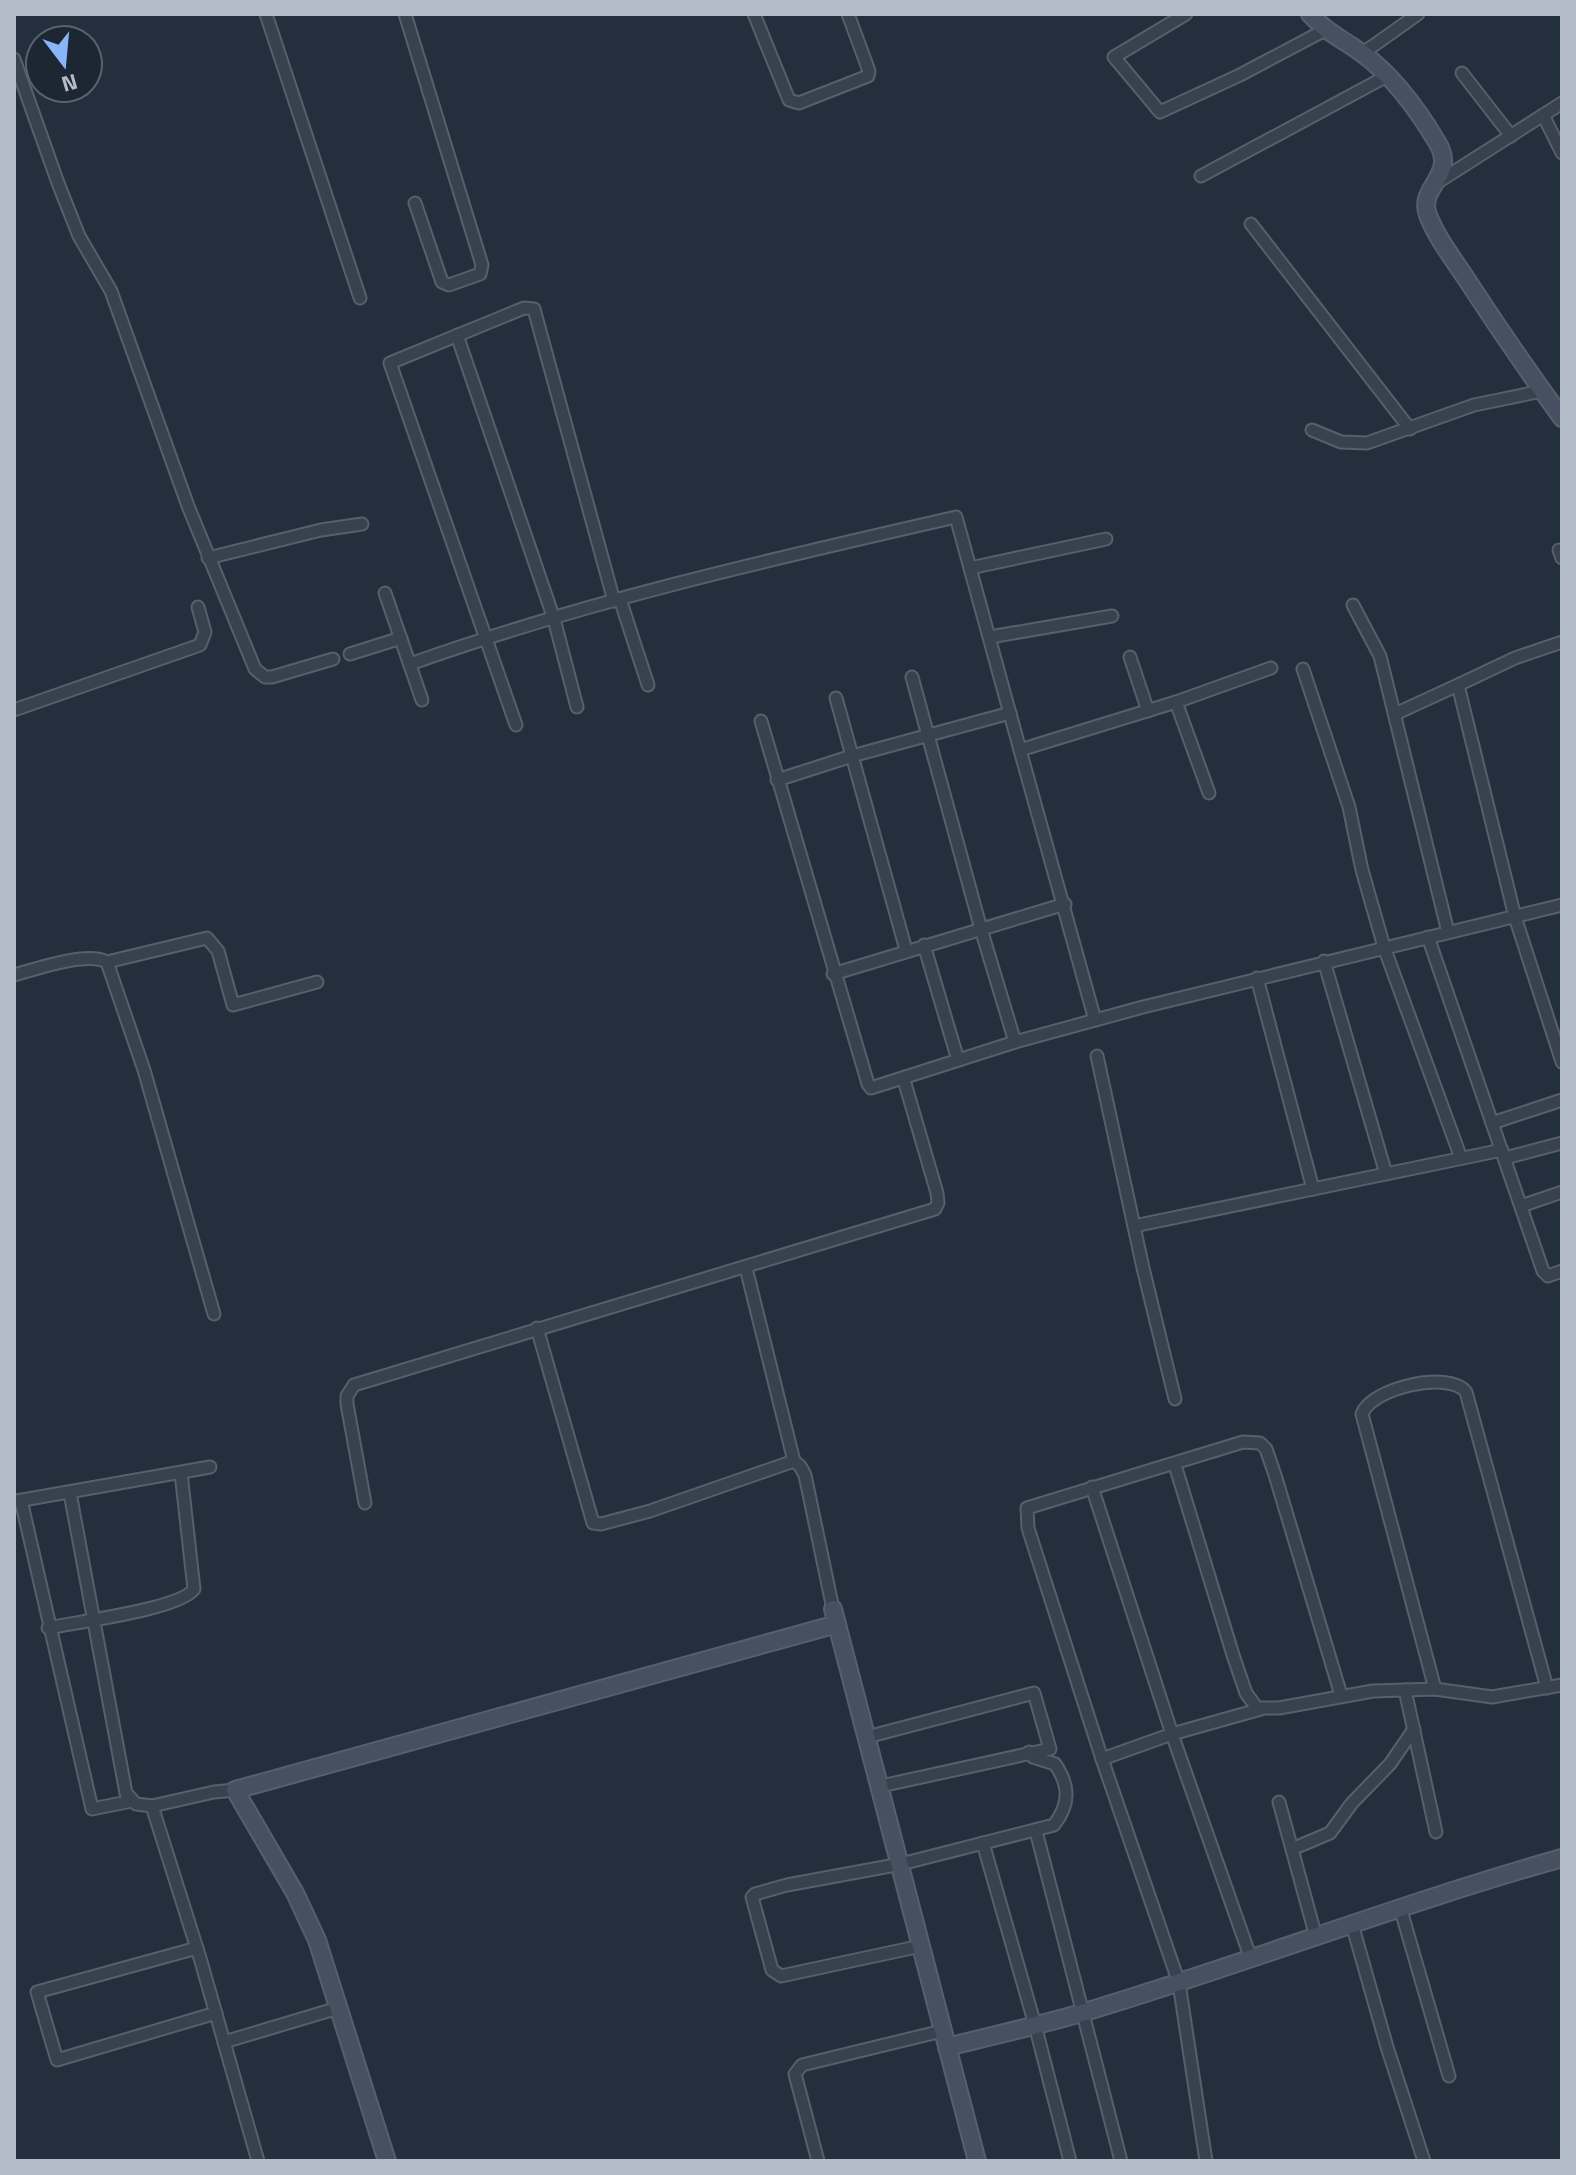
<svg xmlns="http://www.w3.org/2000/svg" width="1576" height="2175" font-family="'Titillium Web',sans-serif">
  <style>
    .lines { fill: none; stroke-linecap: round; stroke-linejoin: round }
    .street-casing { stroke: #565f6c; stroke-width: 15 }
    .secondary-casing { stroke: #565f6c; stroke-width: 20 }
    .street { stroke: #38414e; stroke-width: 11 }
    .secondary { stroke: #465061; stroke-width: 16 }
  </style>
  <rect width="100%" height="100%" fill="#242f3e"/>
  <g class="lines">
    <g class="street-casing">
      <g id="street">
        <polyline points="266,14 360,298"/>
        <polyline points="405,14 482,265 480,274 449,285 442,282 415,203"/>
        <polyline points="754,14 789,100 799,103 868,76 869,71 848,14"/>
        <polyline points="1186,14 1114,57 1160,112 1240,75 1325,30"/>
        <polyline points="1363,53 1418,14"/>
        <polyline points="14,59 58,183 79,236 111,291 188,506 255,669 265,677 272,677 333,659"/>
        <polyline points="1462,73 1511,136"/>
        <polyline points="1543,115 1562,153"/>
        <polyline points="1201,176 1387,76"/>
        <polyline points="1438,182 1562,103"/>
        <polyline points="1251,224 1410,429"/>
        <polyline points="457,335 554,619 577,707"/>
        <polyline points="1312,430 1341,442 1367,443 1474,405 1542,391"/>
        <polyline points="1559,550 1562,558"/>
        <polyline points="208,558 321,530 362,524"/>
        <polyline points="970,568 1106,539"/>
        <polyline points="385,593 422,700"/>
        <polyline points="620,599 648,685"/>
        <polyline points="1353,605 1380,656 1448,932"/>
        <polyline points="990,637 1112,616"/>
        <polyline points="350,654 401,638"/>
        <polyline points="1130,657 1148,711"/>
        <path d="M 410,664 C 587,601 772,559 956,517 L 1020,750 L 1176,702 L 1271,668"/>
        <polyline points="1303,669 1349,807 1362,870 1384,947 1461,1158"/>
        <polyline points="912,677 981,929 1015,1042"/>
        <polyline points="1458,685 1515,658 1562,642"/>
        <polyline points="836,698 906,950"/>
        <polyline points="1176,702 1209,793"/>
        <polyline points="14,710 200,645 205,632 198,607"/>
        <polyline points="1395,714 1458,685 1515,917 1562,1062"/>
        <polyline points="761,721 868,1084 871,1088 1015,1042 1143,1007 1562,905"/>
        <polyline points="516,725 390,363 524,308 534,309 614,601"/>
        <polyline points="1020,750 1095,1020"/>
        <polyline points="777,780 852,756 1010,713"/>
        <polyline points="1428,937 1543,1271 1548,1276 1562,1271"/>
        <polyline points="924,945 958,1060"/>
        <polyline points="1324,961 1386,1174"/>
        <polyline points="107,962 207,938 218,951 233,1005 317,982"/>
        <polyline points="833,974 1065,904"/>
        <path d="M 14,975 C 36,969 87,951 107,962 L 144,1070 L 214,1314"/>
        <polyline points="1257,978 1313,1189"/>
        <polyline points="1097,1056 1143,1268 1175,1399"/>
        <polyline points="1492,1123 1562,1100"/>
        <polyline points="1505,1158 1562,1143"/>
        <polyline points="1521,1206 1562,1192"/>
        <polyline points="1134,1226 1502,1150"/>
        <polyline points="746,1268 794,1461 800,1466 805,1475 833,1609"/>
        <polyline points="537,1328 593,1523 601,1524 650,1511 794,1461"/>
        <polyline points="1175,1465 1233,1655 1246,1693 1257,1708 1279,1708 1373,1691 1435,1689 1492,1697 1562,1685"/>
        <polyline points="1092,1487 1172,1734 1251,1959"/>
        <polyline points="70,1493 126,1793 136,1804 152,1806 214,1792 235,1790"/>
        <polyline points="21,1500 92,1809 132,1801"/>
        <polyline points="17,1501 210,1467"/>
        <polyline points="365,1503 347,1404 347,1396 354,1385 935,1209 938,1203 937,1193 904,1080"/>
        <path d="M 48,1628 C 76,1622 181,1609 194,1589 L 181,1473"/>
        <path d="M 1435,1689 L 1362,1414 C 1371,1388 1449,1370 1466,1392 L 1547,1688"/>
        <polyline points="1405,1690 1436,1832"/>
        <polyline points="867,1737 1034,1693 1050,1749 881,1786"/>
        <polyline points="1102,1759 1172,1734 1261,1709"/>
        <polyline points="1279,1802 1316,1937"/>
        <polyline points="152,1806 200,1958 258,2161"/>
        <polyline points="1036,1831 1121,2161"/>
        <polyline points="983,1843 1035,2025 1070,2161"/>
        <polyline points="1292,1849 1330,1833 1352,1803 1390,1764 1414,1729"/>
        <polyline points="1400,1907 1449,2076"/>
        <polyline points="1352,1924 1387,2047 1424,2161"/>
        <path d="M 921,1946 L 781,1976 L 772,1970 L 752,1897 L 755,1894 L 787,1885 L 901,1864 L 1054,1825 C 1070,1804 1070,1786 1055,1764 L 1033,1757 L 1029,1752"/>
        <polyline points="197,1948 37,1992 57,2060 216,2013"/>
        <polyline points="224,2042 338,2008"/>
        <polyline points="818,2161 795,2074 802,2065 942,2031"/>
        <polyline points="1206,2161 1179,1983 1102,1759 1028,1528 1027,1508 1243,1442 1260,1443 1266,1449 1275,1475 1341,1695"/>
      </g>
    </g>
    <g class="secondary-casing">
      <g id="secondary">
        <path d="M 1310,14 C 1328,34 1343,39 1363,54 C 1393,76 1418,110 1437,142 C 1458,176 1417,187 1428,215 C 1437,239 1455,261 1469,283 C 1499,329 1530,374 1562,418"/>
        <polyline points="833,1609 977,2161"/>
        <path d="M 947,2047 C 994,2035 1042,2025 1088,2011 C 1247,1963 1402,1903 1562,1858"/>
        <polyline points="387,2161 317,1940 295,1893 235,1790 837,1624"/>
      </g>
    </g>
    <use href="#street" class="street"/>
    <use href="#secondary" class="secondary"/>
  </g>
  <rect width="1576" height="2175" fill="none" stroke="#b4bcc9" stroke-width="32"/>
  <g transform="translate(64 64) rotate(164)"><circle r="38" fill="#1d2633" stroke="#59626f" stroke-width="2"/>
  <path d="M0-6L14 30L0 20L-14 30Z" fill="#8ab4f8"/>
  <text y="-12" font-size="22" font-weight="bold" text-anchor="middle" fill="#b4bcc9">N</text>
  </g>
</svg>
